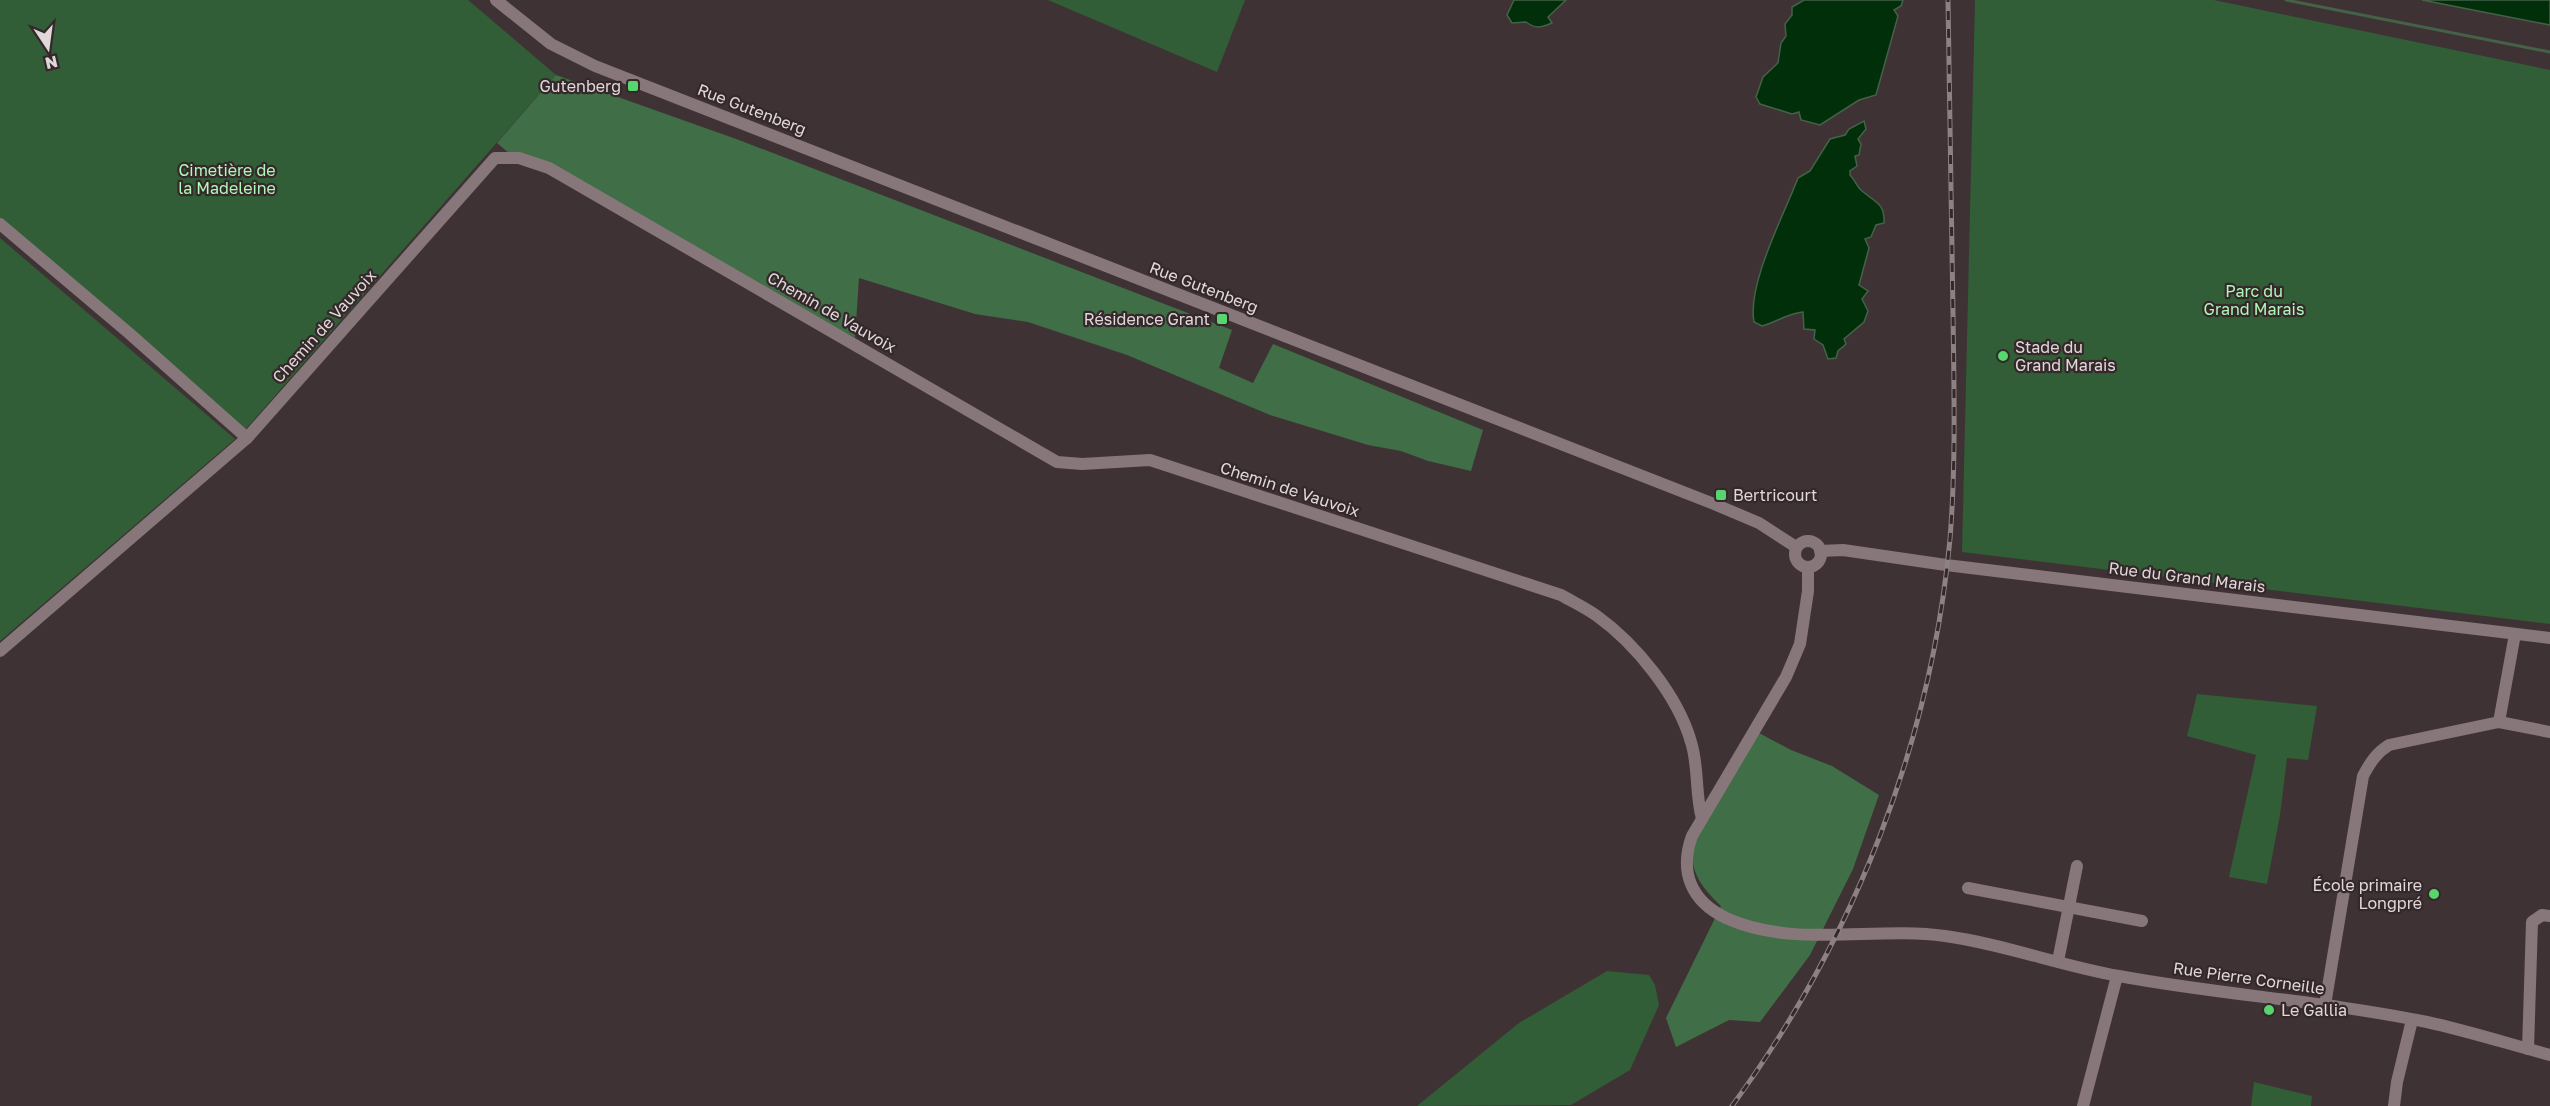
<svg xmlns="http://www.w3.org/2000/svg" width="2550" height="1106" font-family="'Golos Text',sans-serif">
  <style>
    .green { fill: #315e37 }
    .forest { fill: #406e46 }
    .water { fill: #002f0a; stroke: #446248; stroke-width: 1.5 }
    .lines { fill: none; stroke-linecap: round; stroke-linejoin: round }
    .stream { stroke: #446248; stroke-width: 3 }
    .minor { stroke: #87777a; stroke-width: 12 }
    .rail-casing { stroke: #8c8183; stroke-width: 5 }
    .rail { stroke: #35282b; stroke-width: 3; stroke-dasharray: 9; stroke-linecap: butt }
    .poi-dot { fill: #58d56f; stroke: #35282b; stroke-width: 2 }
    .labels { text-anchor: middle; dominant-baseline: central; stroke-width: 4.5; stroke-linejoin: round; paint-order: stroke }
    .poi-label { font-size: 16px; fill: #e1d8da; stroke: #35282b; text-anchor: end }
    .street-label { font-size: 16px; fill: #e1d8da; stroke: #35282b }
    .park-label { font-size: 16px; fill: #b0f7b8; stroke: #35282b }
  </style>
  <rect width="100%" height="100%" fill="#3f3235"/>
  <g class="green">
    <polygon points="0,0 468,0 556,75 245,430 0,220"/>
    <polygon points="1048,0 1245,0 1217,72"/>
    <polygon points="1975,0 2214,0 2550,70 2550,624 1962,552"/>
    <polygon points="0,238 235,439 0,641"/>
    <polygon points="2197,694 2317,706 2308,760 2287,758 2280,815 2267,884 2229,877 2256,755 2187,736"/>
    <polygon points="1607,971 1649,975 1655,985 1659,1005 1630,1070 1571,1105 1417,1106 1519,1023"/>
    <polygon points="2254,1082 2312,1096 2311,1106 2251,1106"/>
  </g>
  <g class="forest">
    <polygon points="556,75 739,140 1232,330 1219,368 1253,383 1273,344 1483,430 1471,471 1428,461 1401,451 1368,445 1270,415 1127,355 1028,322 975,314 859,278 855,338 510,154 497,143"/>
    <path d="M 1759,733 L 1791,750 L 1832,766 L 1879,795 L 1853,869 L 1810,955 L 1760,1022 L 1729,1020 L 1676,1047 L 1666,1018 L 1721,906 C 1706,891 1693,878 1692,855 C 1690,834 1745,756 1759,733 Z"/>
  </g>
  <g class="water">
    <path d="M 1514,0 L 1566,0 L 1548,17 L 1552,23 C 1540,28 1536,29 1526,22 L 1512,23 L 1507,15 Z"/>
    <polygon points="1804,0 1903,0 1901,6 1894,10 1898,16 1876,95 1859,100 1820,125 1801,120 1799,112 1792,114 1760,104 1756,97 1763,77 1778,63 1781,43 1786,36 1785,24 1792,15 1792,7"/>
    <polygon points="2422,0 2550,0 2550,25"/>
    <path d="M 1864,121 L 1866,129 L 1858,139 L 1861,144 L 1859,155 L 1855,156 L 1857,166 L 1850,171 L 1850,175 C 1855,180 1857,187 1862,191 C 1875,202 1885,203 1884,223 L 1876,225 L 1871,237 L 1865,239 L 1869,248 L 1859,285 L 1868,291 L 1862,299 L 1868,311 L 1864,322 L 1844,339 L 1846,344 L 1838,351 L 1836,358 L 1828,359 L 1823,345 L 1814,339 L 1815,330 L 1804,329 L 1803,312 C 1788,313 1777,322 1762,326 L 1754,322 C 1747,284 1784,215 1798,178 L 1810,171 L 1830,139 L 1845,135 L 1849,129 Z"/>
  </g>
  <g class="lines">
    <polyline class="stream" points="2286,0 2550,52"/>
    <g class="minor">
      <polyline points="496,0 551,44 595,66 1714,504 1759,523 1796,547"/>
      <polyline points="0,224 130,334 247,438"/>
      <circle cx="1808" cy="554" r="13"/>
      <polyline points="1820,551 1843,550 1946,565 2550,638"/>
      <path d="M 1808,567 L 1808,591 L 1800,644 L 1786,677 L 1692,836 C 1679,872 1691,901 1726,918 C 1794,949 1874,926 1945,936 C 2004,944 2061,966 2119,976 C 2221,995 2325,1001 2427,1022 C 2468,1031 2509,1044 2550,1055"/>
      <polyline points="2515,634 2499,722 2550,732"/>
      <path d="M 0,651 L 247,438 L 495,158 L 519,158 L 549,168 L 1057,462 L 1082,464 L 1150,460 L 1561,595 C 1573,602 1586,608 1597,616 C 1636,644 1678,696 1691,742 C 1699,767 1695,794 1702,819"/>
      <polyline points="1968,888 2142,921"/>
      <polyline points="2058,961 2077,866"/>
      <path d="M 2325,1005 L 2363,776 C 2370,763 2376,753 2389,745 L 2499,722"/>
      <polyline points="2528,1049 2532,922 2542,915 2550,916"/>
      <polyline points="2083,1106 2117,976"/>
      <polyline points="2394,1106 2397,1082 2412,1020"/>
    </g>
    <g class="rail-casing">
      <path id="rail" d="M 1732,1106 C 1853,941 1931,744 1950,539 C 1956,464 1954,389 1953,313 C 1951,209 1950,104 1948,0"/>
    </g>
    <use href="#rail" class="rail"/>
  </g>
  <g class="poi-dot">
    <rect x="627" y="80" width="12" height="12" rx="3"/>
    <rect x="1216" y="313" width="12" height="12" rx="3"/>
    <circle cx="2003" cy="356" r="6"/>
    <rect x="1715" y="489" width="12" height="12" rx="3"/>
    <circle cx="2434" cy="894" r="6"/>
    <circle cx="2269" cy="1010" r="6"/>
  </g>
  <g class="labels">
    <g class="poi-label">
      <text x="621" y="86">Gutenberg</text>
      <text x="1210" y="319">Résidence Grant</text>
      <text x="2015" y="347" text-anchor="start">Stade du<tspan x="2015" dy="18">Grand Marais</tspan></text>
      <text x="1733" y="495" text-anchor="start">Bertricourt</text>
      <text x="2422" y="885">École primaire<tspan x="2422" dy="18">Longpré</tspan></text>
      <text x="2281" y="1010" text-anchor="start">Le Gallia</text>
    </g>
    <g class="street-label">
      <text transform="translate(752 109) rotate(21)">Rue Gutenberg</text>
      <text transform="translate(1204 287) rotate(21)">Rue Gutenberg</text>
      <text transform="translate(832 312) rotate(30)">Chemin de Vauvoix</text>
      <text transform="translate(324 326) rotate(-48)">Chemin de Vauvoix</text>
      <text transform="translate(1290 489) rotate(18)">Chemin de Vauvoix</text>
      <text transform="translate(2187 577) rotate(7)">Rue du Grand Marais</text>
      <text transform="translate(2249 978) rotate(8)">Rue Pierre Corneille</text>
    </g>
    <g class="park-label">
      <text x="227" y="170">Cimetière de<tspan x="227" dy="18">la Madeleine</tspan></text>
      <text x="2254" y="291">Parc du<tspan x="2254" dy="18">Grand Marais</tspan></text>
    </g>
  </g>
  <g transform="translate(48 48) rotate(167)" stroke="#35282b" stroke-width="4.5" paint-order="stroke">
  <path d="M0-4.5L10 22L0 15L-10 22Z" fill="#e1d8da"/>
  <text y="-9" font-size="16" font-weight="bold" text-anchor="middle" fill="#e1d8da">N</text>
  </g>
</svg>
